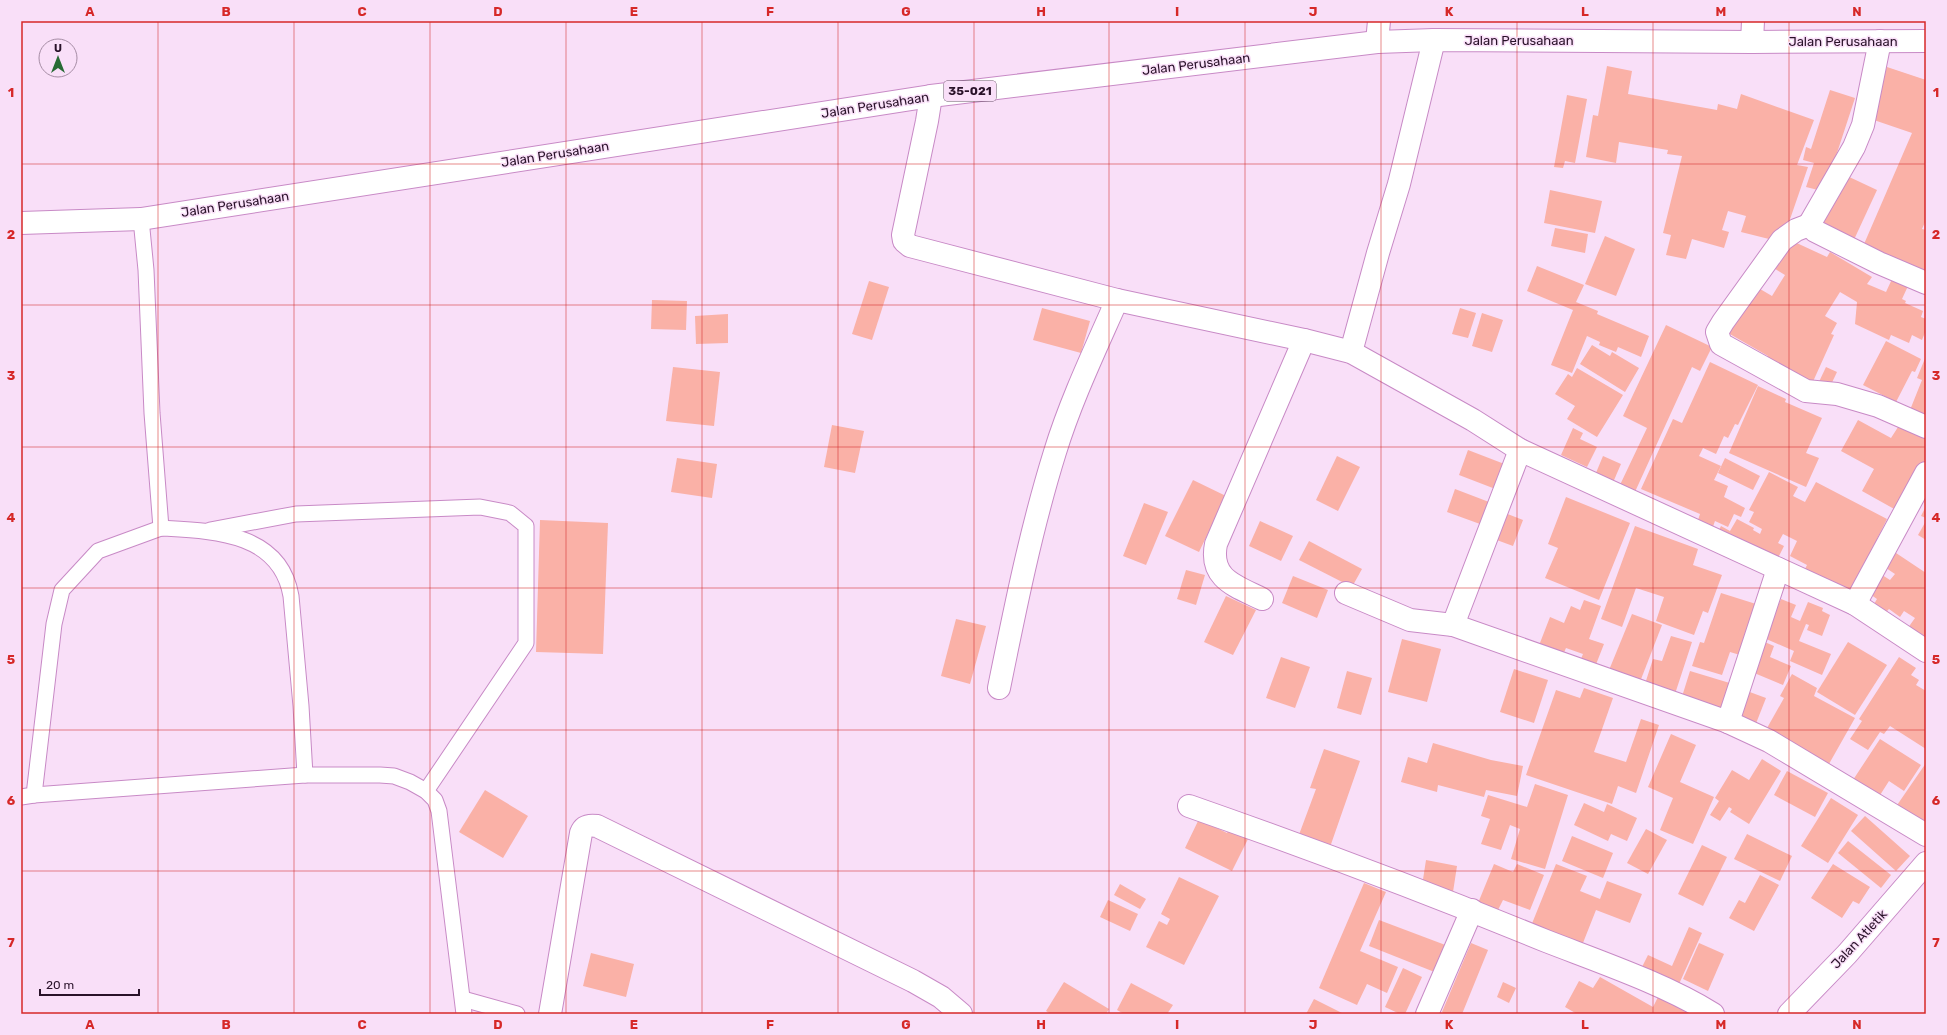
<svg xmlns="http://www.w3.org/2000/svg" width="1947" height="1035" font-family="Rubik,sans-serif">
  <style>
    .building { fill: #fab1a7 }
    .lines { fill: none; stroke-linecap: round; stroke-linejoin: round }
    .lane-casing { stroke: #c88ac6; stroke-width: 17 }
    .street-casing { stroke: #c88ac6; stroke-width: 24 }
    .secondary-casing { stroke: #c88ac6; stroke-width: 24 }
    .primary-casing { stroke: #c88ac6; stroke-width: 24 }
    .lane { stroke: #fff; stroke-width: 15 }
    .street { stroke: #fff; stroke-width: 22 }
    .secondary { stroke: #fff; stroke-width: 22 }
    .primary { stroke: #fff; stroke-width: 22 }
    .grid { fill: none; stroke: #d62828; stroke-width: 1; stroke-opacity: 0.55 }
    .labels { text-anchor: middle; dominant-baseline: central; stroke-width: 3; stroke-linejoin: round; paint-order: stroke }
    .shield { fill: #f9dff8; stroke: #675067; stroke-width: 1 }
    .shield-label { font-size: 12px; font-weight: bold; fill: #291229 }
    .street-label { font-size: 13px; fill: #291229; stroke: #f9dff8 }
    .neatline { fill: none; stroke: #d62828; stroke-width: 1.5 }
    .grid-label { font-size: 13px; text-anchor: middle; font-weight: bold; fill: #d62828 }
  </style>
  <rect width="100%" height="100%" fill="#f9dff8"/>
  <g class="building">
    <polygon points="1607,66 1632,71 1628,94 1717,110 1718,104 1737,109 1741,94 1814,120 1797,165 1808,167 1787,228 1773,240 1741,232 1746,216 1728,211 1722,230 1729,232 1724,248 1692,239 1686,259 1666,255 1671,235 1663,233 1682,156 1667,154 1668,150 1619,142 1616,163 1586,157 1593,115 1598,116"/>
    <polygon points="1887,67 1926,80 1926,220 1922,229 1926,230 1926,278 1861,251 1912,133 1868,118"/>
    <polygon points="1830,90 1855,98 1836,156 1818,190 1806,187 1814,163 1803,160 1806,147 1811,149"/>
    <polygon points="1567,95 1587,99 1575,163 1565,161 1563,168 1554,167"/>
    <polygon points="1845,175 1877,190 1852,244 1820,229"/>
    <polygon points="1550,190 1602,201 1595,233 1544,223"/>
    <polygon points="1555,228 1588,234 1585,253 1551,246"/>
    <polygon points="1605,236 1635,249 1616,296 1585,284"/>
    <polygon points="1788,239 1827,257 1830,252 1872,277 1867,284 1886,292 1892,279 1908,286 1902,299 1906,301 1905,303 1923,311 1921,317 1926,319 1926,330 1922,340 1912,335 1909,343 1891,335 1889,340 1855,324 1857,302 1840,292 1825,316 1837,323 1831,334 1834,335 1811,386 1765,360 1768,356 1728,333 1755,286 1772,296 1785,275 1769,265"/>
    <polygon points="1537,266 1584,285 1576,302 1598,311 1597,314 1649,336 1641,357 1618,347 1616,352 1599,345 1600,342 1587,336 1572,373 1551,365 1573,310 1527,291"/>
    <polygon points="869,281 889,287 872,340 852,334"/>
    <polygon points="652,300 687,301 686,330 651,329"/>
    <polygon points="1042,308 1090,321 1081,353 1033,340"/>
    <polygon points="1460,308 1476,313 1468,338 1452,334"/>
    <polygon points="1482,313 1503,320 1492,352 1472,346"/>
    <polygon points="728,314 728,343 696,344 695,316"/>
    <polygon points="1666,325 1712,347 1700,371 1692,367 1634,494 1619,487 1647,428 1623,416"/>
    <polygon points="1886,341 1921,359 1915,372 1912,371 1896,402 1863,385"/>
    <polygon points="1592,345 1610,356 1612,352 1639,368 1625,392 1580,364"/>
    <polygon points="1926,356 1926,420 1908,415 1922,380 1917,378"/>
    <polygon points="1710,362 1758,385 1738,425 1735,424 1728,438 1724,436 1716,454 1703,448 1699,456 1721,466 1714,480 1728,486 1724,497 1745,508 1741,517 1734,514 1728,527 1715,521 1711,532 1696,526 1700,514 1641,489 1673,419 1682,423"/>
    <polygon points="673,367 720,372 714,426 666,421"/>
    <polygon points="1826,367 1837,372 1828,391 1817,386"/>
    <polygon points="1577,368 1623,395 1597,437 1567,419 1575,406 1555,394 1568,374 1572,377"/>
    <polygon points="1758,386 1786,399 1785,402 1822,418 1806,453 1819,458 1806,487 1729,453"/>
    <polygon points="1858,420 1891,438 1900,424 1926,438 1926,458 1896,510 1862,491 1874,469 1841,451"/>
    <polygon points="832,425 864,431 855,473 824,467"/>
    <polygon points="1573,428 1583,433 1580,439 1597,447 1587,467 1561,455"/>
    <polygon points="1468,450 1507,465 1498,490 1459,475"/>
    <polygon points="1337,456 1360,467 1338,511 1316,500"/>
    <polygon points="1603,456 1621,464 1611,487 1593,480"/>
    <polygon points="677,458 717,464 712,498 671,492"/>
    <polygon points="1725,458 1760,476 1753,490 1718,473"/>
    <polygon points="1769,472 1798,487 1793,496 1805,502 1816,482 1887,519 1877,539 1883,542 1855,594 1805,569 1807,565 1790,556 1797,541 1783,534 1778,543 1784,546 1776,562 1716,536 1721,526 1730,531 1737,519 1754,528 1753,530 1760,534 1762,529 1749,522 1754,512 1749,510"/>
    <polygon points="1193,480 1226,496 1199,552 1165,536"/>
    <polygon points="1455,489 1489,502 1480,524 1447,512"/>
    <polygon points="1566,497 1630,523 1599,600 1545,578 1558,548 1548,544"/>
    <polygon points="1144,503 1168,512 1146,565 1123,556"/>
    <polygon points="1926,506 1926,518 1921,516"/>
    <polygon points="1505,513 1523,520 1513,546 1494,539"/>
    <polygon points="540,520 608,523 603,654 536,652"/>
    <polygon points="1260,521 1293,536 1281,561 1249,546"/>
    <polygon points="1926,521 1926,540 1918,535"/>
    <polygon points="1635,526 1698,549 1693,565 1722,575 1708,613 1703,611 1694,635 1656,621 1664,597 1636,588 1622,627 1601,619"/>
    <polygon points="1309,541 1362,569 1352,587 1299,560"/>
    <polygon points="1893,551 1926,573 1926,646 1905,632 1915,618 1904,611 1900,617 1889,609 1886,612 1874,604 1877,599 1867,592 1879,573 1890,580 1895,574 1883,566"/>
    <polygon points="1186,570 1205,575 1196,605 1177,599"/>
    <polygon points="1293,576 1328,590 1317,618 1282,603"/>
    <polygon points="1721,593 1756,604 1740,655 1730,652 1722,675 1692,666 1700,642 1704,643"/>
    <polygon points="1226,596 1256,610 1233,655 1204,642"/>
    <polygon points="1781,599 1796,605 1791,617 1800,621 1808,602 1823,608 1822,611 1830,615 1822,636 1807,630 1809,625 1806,624 1799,641 1831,654 1822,675 1790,661 1794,651 1764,638"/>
    <polygon points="1584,600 1601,606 1589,639 1604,644 1593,672 1578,666 1583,654 1566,648 1562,657 1538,648 1550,617 1564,623 1571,606 1580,610"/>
    <polygon points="1632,614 1662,625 1638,687 1607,675"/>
    <polygon points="956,619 986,626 970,684 941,676"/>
    <polygon points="1671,636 1692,642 1674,697 1644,687 1653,659 1662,661"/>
    <polygon points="1402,639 1441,649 1427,702 1388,692"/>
    <polygon points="1760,640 1774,646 1770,657 1791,666 1783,685 1747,670"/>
    <polygon points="1848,642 1887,665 1855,715 1817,692"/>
    <polygon points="1281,657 1310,667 1295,708 1266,698"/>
    <polygon points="1899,657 1916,668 1911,675 1919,680 1916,685 1926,691 1926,749 1890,726 1884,734 1880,732 1868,750 1850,739 1862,721 1859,719"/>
    <polygon points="1514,669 1548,680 1534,723 1500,712"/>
    <polygon points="1347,671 1372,678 1361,715 1337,708"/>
    <polygon points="1690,671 1733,684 1723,716 1680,703"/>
    <polygon points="1792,674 1817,688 1814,696 1855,718 1825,771 1762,737 1784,698 1780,696"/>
    <polygon points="1584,688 1613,698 1594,752 1626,762 1641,719 1659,725 1636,793 1618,786 1612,804 1526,775 1556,690 1580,698"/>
    <polygon points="1747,691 1766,698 1755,726 1736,719"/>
    <polygon points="1671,734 1696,745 1680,782 1714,797 1693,844 1660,830 1673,798 1648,787"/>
    <polygon points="1880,739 1921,765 1904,791 1889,781 1875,803 1849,786"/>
    <polygon points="1433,743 1491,760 1523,766 1517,796 1486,790 1484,797 1438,785 1437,792 1401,782 1408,757 1427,763"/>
    <polygon points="1324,749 1360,761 1329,850 1297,840 1316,789 1310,788"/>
    <polygon points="1762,759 1781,771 1749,824 1730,812 1732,809 1729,807 1720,821 1710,815 1719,801 1715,798 1732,770 1749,780"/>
    <polygon points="1926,763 1926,830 1893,811"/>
    <polygon points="1787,771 1828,793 1815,817 1774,795"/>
    <polygon points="1535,784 1568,795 1545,869 1511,859 1520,829 1510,825 1501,850 1481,844 1490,819 1481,816 1488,795 1527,807"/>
    <polygon points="485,790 528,816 503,858 459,832"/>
    <polygon points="1831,798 1858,815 1828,863 1801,846"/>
    <polygon points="1584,803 1604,812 1607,804 1637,818 1627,841 1611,834 1608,841 1574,825"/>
    <polygon points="1865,816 1910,856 1896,871 1851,831"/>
    <polygon points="1199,819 1227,833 1231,825 1250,835 1232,871 1185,848"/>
    <polygon points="1646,829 1667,840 1648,874 1627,863"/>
    <polygon points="1747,834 1792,856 1780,881 1734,859"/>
    <polygon points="1572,836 1613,853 1603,878 1562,861"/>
    <polygon points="1848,841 1891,875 1881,888 1838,853"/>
    <polygon points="1702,845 1727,857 1703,906 1678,894"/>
    <polygon points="1426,860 1457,866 1453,892 1422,886"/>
    <polygon points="1494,864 1513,872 1517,864 1544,875 1530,910 1503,900 1495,916 1476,908"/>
    <polygon points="1556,864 1587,876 1580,891 1600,899 1607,881 1642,894 1630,923 1596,910 1579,953 1531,926"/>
    <polygon points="1833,864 1870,887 1859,904 1853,901 1842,918 1811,898"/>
    <polygon points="1760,875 1779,885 1754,931 1729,918 1739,900 1745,903"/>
    <polygon points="1179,877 1219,896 1184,965 1146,947 1159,921 1167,925 1170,919 1161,914"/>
    <polygon points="1364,883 1386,892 1360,951 1398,967 1387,993 1367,984 1357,1005 1319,988"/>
    <polygon points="1120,884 1146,899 1140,909 1114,895"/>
    <polygon points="1108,900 1138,914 1130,931 1100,917"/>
    <polygon points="1379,920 1448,946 1437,973 1369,946"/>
    <polygon points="1689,927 1702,933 1679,984 1638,975 1648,955 1672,966"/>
    <polygon points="1471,943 1488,950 1462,1014 1445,1014 1442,1012"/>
    <polygon points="1699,943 1724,954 1708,991 1683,979"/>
    <polygon points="591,953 634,964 626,997 583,986"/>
    <polygon points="1403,968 1422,977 1405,1014 1400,1014 1385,1007"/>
    <polygon points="1600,977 1653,1007 1660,993 1698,1014 1577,1014 1565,1007 1579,981 1593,988"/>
    <polygon points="1064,982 1109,1009 1106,1014 1051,1014 1046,1011"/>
    <polygon points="1503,982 1516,988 1509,1003 1497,997"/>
    <polygon points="1131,983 1173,1005 1167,1014 1124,1014 1117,1010"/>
    <polygon points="1314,999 1344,1014 1306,1014"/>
  </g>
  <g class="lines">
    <g class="lane-casing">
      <g id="lane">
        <path d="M 161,528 C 213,531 280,532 291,596 L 301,706 L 305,775"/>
        <polyline points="210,530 296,514 480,507 510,513 526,526 526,643 426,791"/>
        <polyline points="34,795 305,775 380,775 394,776 410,782 426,791 435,800 439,811 464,1014"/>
        <polyline points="21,797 34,795 54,624 62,590 98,551 161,528 152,413 146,270 141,219"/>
        <polyline points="463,999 517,1014"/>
      </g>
    </g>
    <g class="street-casing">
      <g id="street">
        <polyline points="1880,41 1863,125 1854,147 1809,225 1815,231 1879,263 1926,283"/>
        <polyline points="1377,42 1379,21"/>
        <polyline points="1752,42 1753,21"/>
        <polyline points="931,96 927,121 903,235 904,241 910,246 1117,300 1304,340 1351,352 1473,420 1520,450 1855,604 1926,651"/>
        <polyline points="1809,225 1796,230 1782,240 1723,322 1717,332 1721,344 1806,391 1837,394 1878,406 1926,427"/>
        <polyline points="1351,352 1378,253 1399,184 1434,40"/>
        <polyline points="1346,593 1410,620 1453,625 1728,722 1769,741 1926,835"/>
        <path d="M 1262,599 C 1236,586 1209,579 1216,544 L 1304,340"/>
        <polyline points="1855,604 1926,473"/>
        <polyline points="1453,625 1520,450"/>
        <path d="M 999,688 C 1015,609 1031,529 1055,452 C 1071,400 1095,350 1117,300"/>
        <polyline points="1728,722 1778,569"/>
        <path d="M 1189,806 C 1309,848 1429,893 1546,941 C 1600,962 1665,984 1713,1014"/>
        <path d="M 550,1014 L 581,833 C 584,825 590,825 597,826 L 913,981 L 941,997 L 961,1014"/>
        <polyline points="1427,1014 1472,910"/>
      </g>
    </g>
    <g class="secondary-casing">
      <polyline id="secondary" points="1789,1014 1847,954 1926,863"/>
    </g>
    <g class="primary-casing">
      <polyline id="primary" points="21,223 141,219 931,96 1377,42 1434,40 1752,42 1926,41"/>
    </g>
    <use href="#lane" class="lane"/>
    <use href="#street" class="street"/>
    <use href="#secondary" class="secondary"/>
    <use href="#primary" class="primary"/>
  </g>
  <path class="grid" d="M 158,21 L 158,1014M 294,21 L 294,1014M 430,21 L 430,1014M 566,21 L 566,1014M 702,21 L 702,1014M 838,21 L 838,1014M 974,21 L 974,1014M 1109,21 L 1109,1014M 1245,21 L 1245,1014M 1381,21 L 1381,1014M 1517,21 L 1517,1014M 1653,21 L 1653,1014M 1789,21 L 1789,1014M 21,164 L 1926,164M 21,305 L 1926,305M 21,447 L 1926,447M 21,588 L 1926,588M 21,730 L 1926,730M 21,871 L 1926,871"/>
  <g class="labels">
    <rect class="shield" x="944" y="81" width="52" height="20" rx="3"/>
    <g class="shield-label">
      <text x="970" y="91">35-021</text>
    </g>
    <g class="street-label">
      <text x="1519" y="40">Jalan Perusahaan</text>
      <text x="1843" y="41">Jalan Perusahaan</text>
      <text transform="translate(1196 64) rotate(-7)">Jalan Perusahaan</text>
      <text transform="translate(875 105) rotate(-9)">Jalan Perusahaan</text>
      <text transform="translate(555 154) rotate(-9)">Jalan Perusahaan</text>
      <text transform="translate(235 204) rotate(-9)">Jalan Perusahaan</text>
      <text transform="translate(1859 939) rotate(-47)">Jalan Atletik</text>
    </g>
  </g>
  <rect width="1947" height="1035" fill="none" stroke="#f9dff8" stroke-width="44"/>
  <g transform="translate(58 58)"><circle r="19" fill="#f9dff8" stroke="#a68da5"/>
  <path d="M0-3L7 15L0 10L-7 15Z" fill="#286b35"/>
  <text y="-6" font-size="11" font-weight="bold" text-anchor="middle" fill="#291229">U</text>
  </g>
  <path d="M40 989v6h99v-6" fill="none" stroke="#291229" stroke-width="2"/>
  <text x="46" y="989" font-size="12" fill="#291229" stroke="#f9dff8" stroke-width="3" paint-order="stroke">20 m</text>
  <rect x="22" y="22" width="1903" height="991" class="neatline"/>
  <g class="grid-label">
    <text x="90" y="16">A</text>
    <text x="226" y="16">B</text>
    <text x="362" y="16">C</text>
    <text x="498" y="16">D</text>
    <text x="634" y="16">E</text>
    <text x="770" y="16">F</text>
    <text x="906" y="16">G</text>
    <text x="1041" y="16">H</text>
    <text x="1177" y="16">I</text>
    <text x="1313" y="16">J</text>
    <text x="1449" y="16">K</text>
    <text x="1585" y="16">L</text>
    <text x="1721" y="16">M</text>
    <text x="1857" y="16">N</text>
    <text x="11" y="97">1</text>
    <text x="1936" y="97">1</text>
    <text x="11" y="239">2</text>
    <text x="1936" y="239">2</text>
    <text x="11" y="380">3</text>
    <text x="1936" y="380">3</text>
    <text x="11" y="522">4</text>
    <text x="1936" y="522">4</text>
    <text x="11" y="664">5</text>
    <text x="1936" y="664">5</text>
    <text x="11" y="805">6</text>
    <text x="1936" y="805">6</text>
    <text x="11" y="947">7</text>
    <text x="1936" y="947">7</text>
    <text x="90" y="1029">A</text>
    <text x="226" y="1029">B</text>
    <text x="362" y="1029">C</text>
    <text x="498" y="1029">D</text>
    <text x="634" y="1029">E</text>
    <text x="770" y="1029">F</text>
    <text x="906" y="1029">G</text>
    <text x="1041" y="1029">H</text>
    <text x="1177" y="1029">I</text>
    <text x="1313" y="1029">J</text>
    <text x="1449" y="1029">K</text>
    <text x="1585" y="1029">L</text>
    <text x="1721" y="1029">M</text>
    <text x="1857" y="1029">N</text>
  </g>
</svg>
